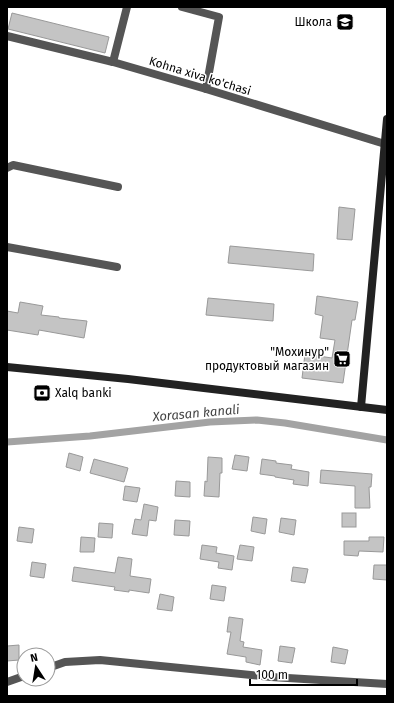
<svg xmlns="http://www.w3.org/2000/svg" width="394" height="703" font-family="'Fira Sans',sans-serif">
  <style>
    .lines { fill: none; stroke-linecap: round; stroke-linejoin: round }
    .canal { stroke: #a3a3a3; stroke-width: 7 }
    .building { fill: #c4c4c4; stroke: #999 }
    .street { stroke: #555; stroke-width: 8 }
    .secondary { stroke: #222; stroke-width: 8 }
    .labels { text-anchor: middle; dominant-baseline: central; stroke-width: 3; stroke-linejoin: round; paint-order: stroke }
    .poi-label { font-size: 12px; fill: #000; stroke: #fff; text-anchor: end }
    .street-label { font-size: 12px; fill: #000; stroke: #fff }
    .water-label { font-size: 13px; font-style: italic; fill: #444; stroke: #fff }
  </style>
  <rect width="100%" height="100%" fill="#fff"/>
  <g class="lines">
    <polyline class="canal" points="7,442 90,436 210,422 257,420 285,423 387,440"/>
  </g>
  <g class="building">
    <polygon points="12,13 109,37 105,53 8,29"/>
    <polygon points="339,207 355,209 352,240 337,239"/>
    <polygon points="230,246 314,254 313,271 228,263"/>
    <polygon points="317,296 358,302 355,320 352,320 343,383 302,378 305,354 332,358 335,340 320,338 323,316 315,314"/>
    <polygon points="208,298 274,304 273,321 206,315"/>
    <polygon points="20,302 43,306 41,315 59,317 59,318 87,321 84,338 39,330 38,335 7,330 7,311 18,313"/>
    <polygon points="69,453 83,457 80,471 66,467"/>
    <polygon points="235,455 249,457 247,471 232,469"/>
    <polygon points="208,457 222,458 222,473 220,473 219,497 204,496 205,481 207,482"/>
    <polygon points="94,459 128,468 124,482 90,473"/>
    <polygon points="262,459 276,461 276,463 292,465 291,469 309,472 308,486 293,484 294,480 275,477 275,476 260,474"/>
    <polygon points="321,470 372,474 371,487 369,487 370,508 355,508 355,486 320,483"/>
    <polygon points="176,481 190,482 190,497 175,496"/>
    <polygon points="125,486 140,488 137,502 123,500"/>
    <polygon points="144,504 158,507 156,521 149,520 147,536 132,534 135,519 141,520"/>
    <rect x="342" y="513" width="14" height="14"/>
    <polygon points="253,517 267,519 265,534 251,531"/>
    <polygon points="281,518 296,520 294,535 279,532"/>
    <polygon points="175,520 190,521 189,536 174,535"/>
    <polygon points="99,523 113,524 112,538 98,537"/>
    <polygon points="19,527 34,529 32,543 17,541"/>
    <polygon points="81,537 95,538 94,552 80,552"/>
    <polygon points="369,537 384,537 383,552 359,551 358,556 344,555 344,541 369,541"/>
    <polygon points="202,545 217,547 216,553 234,556 232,570 218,568 219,562 200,559"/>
    <polygon points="240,545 254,547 252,561 237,559"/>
    <polygon points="118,557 132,559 130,576 151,579 149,593 129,590 129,592 114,590 115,587 72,581 74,567 115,573"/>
    <polygon points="32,562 46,564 44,578 30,576"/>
    <polygon points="374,565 387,565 387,580 373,579"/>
    <polygon points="293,567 308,569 305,583 291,581"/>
    <polygon points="212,585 226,587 224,601 210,599"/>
    <polygon points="160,594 174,597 172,611 157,609"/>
    <polygon points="229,617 243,619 240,641 244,642 243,647 262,650 260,665 246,662 246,657 227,654 231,632 227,632"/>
    <polygon points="19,645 19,660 7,661 7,646"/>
    <polygon points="280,646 295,648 292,663 278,661"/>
    <polygon points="333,647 348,650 345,664 331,662"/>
  </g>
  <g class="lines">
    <g class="street">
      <polyline points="182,7 219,17 206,89"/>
      <polyline points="7,36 113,62 206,89 385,144"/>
      <polyline points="113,62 127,7"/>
      <polyline points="7,168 13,165 118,187"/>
      <polyline points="7,247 117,267"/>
      <polyline points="48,668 65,662 100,660 271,677 387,684"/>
      <polyline points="7,682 24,676"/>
    </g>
    <g class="secondary">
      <polyline points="7,367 128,379 387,410"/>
      <polyline points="361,407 387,119"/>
    </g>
  </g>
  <defs>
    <g id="school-square" transform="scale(0.9)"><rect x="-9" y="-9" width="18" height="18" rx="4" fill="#000" stroke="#fff"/><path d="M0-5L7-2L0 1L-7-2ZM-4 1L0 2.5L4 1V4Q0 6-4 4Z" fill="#fff"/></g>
    <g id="supermarket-square" transform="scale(0.9)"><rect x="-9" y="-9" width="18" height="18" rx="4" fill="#000" stroke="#fff"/><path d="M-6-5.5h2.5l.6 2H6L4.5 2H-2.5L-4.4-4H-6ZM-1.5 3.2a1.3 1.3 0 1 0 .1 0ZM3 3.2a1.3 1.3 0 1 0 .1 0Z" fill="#fff"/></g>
    <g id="bank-square" transform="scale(0.9)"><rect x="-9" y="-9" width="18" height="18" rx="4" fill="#000" stroke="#fff"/><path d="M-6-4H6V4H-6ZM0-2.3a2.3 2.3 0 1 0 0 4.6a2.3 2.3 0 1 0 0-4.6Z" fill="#fff"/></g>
  </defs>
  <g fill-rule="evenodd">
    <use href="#school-square" x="345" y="22"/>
    <use href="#supermarket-square" x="342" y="359"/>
    <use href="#bank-square" x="42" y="393"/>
  </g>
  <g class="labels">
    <g class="poi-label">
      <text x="332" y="22">Школа</text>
      <text x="329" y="352">"Мохинур"<tspan x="329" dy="14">продуктовый магазин</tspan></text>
      <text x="55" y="393" text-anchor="start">Xalq banki</text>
    </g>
    <g class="street-label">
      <text transform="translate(200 76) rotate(17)">Kohna xiva ko'chasi</text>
    </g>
    <g class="water-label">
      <text transform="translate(196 413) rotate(-5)">Xorasan kanali</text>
    </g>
  </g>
  <rect width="394" height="703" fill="none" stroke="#000000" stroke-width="16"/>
  <g transform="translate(36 667) rotate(348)"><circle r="19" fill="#ffffff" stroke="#999999"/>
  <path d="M0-3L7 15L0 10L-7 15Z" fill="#000000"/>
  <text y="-6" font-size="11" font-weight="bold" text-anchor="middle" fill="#000000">N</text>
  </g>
  <path d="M250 679v6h107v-6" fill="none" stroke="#000000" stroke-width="2"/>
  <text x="256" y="679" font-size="12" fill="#000000" stroke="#ffffff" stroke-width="3" paint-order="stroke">100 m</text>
</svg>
